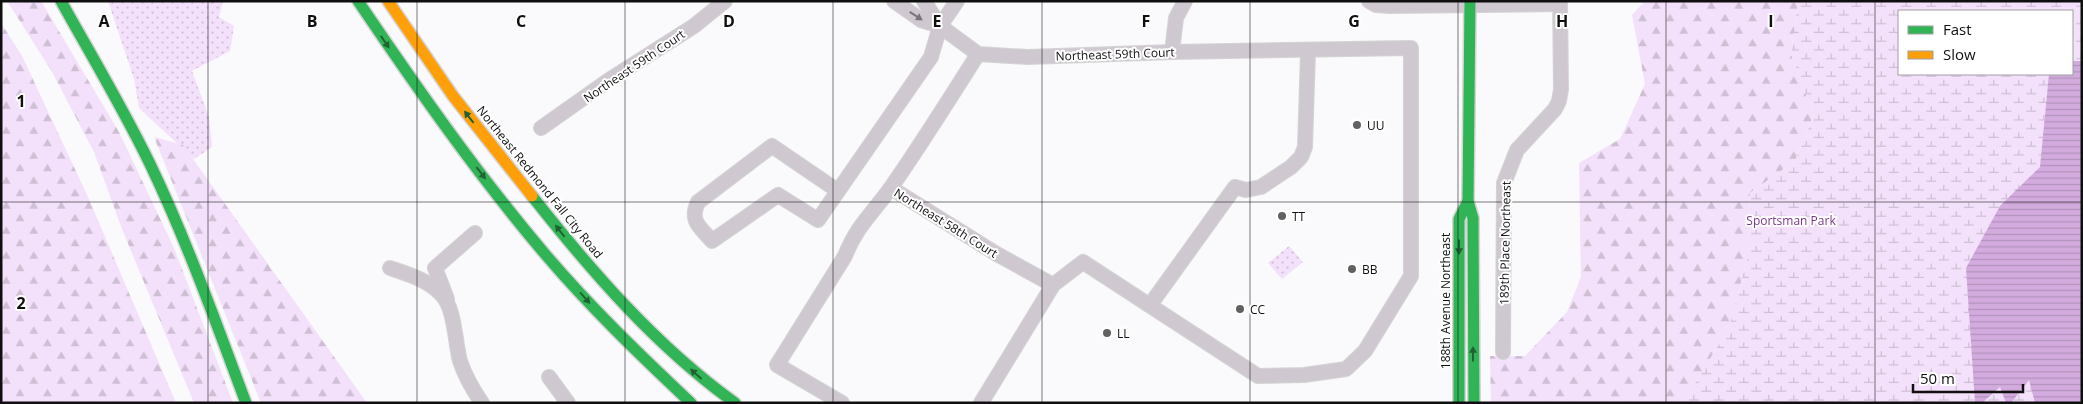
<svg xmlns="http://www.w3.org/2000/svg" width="2083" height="404" font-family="'Open Sans',sans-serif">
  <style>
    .grass { fill: url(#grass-dots) }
    .forest { fill: url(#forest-firs) }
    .wetland { fill: url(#wetland-marsh); fill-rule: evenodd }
    .water { fill: url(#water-rules) }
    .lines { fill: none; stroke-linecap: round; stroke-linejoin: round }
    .street-casing { stroke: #d5d4d5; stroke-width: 16 }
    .fast-casing { stroke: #d5d4d5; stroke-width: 14 }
    .slow-casing { stroke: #d5d4d5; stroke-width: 14 }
    .street { stroke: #cfc8d1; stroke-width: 14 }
    .fast { stroke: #30b455; stroke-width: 11 }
    .slow { stroke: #ff9f0a; stroke-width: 11 }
    .oneway { fill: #79757a }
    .oneway2 { fill: #206232 }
    .grid { fill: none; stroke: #100f10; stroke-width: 1; stroke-opacity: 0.55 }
    .poi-dot { fill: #626162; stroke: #fff; stroke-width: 2 }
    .labels { text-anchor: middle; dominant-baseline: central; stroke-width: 4; stroke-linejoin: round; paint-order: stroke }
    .street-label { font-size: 12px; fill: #100f10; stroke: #fff }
    .poi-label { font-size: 12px; fill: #100f10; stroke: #fff; text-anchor: start }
    .park-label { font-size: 12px; fill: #79358b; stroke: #fff }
    .grid-label { font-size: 16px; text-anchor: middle; font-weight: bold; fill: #100f10; stroke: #fff; stroke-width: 4; stroke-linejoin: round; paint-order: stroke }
  </style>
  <defs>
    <pattern id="grass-dots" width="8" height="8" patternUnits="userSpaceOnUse" patternTransform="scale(1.25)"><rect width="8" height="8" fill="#f3e0fa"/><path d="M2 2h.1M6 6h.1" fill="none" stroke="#cfbfd5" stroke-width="1.8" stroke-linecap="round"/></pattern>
    <pattern id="forest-firs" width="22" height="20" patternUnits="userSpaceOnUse" patternTransform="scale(1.25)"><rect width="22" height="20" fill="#f3e0fa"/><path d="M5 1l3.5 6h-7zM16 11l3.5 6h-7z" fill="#cfbfd5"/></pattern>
    <pattern id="wetland-marsh" width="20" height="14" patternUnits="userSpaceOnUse" patternTransform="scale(1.25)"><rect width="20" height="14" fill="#f3e0fa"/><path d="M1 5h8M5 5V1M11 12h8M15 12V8" fill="none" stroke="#cfbfd5"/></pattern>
    <pattern id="water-rules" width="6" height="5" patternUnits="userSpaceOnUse" patternTransform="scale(1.25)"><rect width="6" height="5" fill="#d3abde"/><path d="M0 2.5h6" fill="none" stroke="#b492bd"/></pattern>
  </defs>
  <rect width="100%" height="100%" fill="#faf9fb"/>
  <g class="grass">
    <polygon points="108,1 223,1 219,17 234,26 230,51 192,71 209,117 212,147 194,159 139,108 134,79"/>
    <polygon points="1289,246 1303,262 1282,279 1268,263"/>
  </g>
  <g class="forest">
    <polygon points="7,1 41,1 119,132 174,248 233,403 194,403 122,229 94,152 51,70"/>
    <polygon points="1645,1 1798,1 1791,54 1814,115 1795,161 1750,193 1748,256 1729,328 1691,390 1688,403 1491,403 1490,356 1525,356 1567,312 1581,277 1579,163 1620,139 1645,84 1632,15"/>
    <polygon points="1,23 22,56 88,197 176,403 1,403"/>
    <polygon points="154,137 183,145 367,403 261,403"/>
  </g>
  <path class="wetland" d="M 1798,1 L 2082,1 L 2082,403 L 1688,403 L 1691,390 L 1729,328 L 1748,256 L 1750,193 L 1795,161 L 1814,115 L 1791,54 ZM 1899,11 L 2072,11 L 2072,74 L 1899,74 Z"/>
  <polygon class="water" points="2072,61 2082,61 2082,403 2035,403 2029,380 2011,403 2006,403 2000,387 1982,403 1975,403 1966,268 2000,206 2040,167 2049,74 2072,74"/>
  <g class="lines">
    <g class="street-casing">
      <g id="street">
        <polyline points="894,1 921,20 940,26"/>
        <polyline points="924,1 940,26 978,54"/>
        <polyline points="1369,1 1376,5 1389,6 1560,4"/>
        <polyline points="1172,52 1176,18 1185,1"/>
        <polyline points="978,54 1028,57 1172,52 1411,48 1411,276 1365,351 1346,369 1304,375 1258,376 1083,262 1053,285 981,403"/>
        <polyline points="541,128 609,80 694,26 725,1"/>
        <polyline points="891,188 995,253 1053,285"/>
        <path d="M 838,191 L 772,146 L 698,202 C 689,221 700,227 712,241 L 778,195 L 818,220 L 931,57 L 940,26 L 957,1"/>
        <path d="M 390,268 C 408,274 428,280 441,294 C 455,307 455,343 460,361 C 465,376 473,390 482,403"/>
        <polyline points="447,299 435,268 475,233"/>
        <polyline points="1150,305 1235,187 1246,190 1261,187 1291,167 1301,157 1305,147 1308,51"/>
        <polyline points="1503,352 1504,183 1517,150 1555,109 1559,101 1561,89 1560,1"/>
        <polyline points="549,377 568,403"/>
        <path d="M 842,403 L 777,365 L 845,256 C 857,225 874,212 892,186 C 922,143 950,98 978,54"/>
      </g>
    </g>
    <g class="fast-casing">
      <g id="fast">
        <path d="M 61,1 C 91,55 123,108 150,164 C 187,241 216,323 246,403"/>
        <path d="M 358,1 C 417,88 477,174 545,254 C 590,307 640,355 691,403"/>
        <polyline points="1470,1 1468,201 1473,218 1474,403"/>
        <path d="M 532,196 C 592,272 656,346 735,403"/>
        <polyline points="1459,403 1459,219 1468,201"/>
      </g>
    </g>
    <g class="slow-casing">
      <polyline id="slow" points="388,1 453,96 532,196"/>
    </g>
    <use href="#street" class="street"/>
    <use href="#fast" class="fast"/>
    <use href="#slow" class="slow"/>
  </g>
  <defs><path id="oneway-solid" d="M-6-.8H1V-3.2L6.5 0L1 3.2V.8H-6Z" transform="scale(1.25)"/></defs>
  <use class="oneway" href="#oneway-solid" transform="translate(916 16) rotate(33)"/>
  <g class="oneway2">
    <use href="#oneway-solid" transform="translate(385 42) rotate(56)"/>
    <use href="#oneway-solid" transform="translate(469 117) rotate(-128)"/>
    <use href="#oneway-solid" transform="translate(481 173) rotate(52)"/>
    <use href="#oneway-solid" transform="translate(560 231) rotate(-128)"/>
    <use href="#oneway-solid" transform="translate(1459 247) rotate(90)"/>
    <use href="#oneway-solid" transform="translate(585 298) rotate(48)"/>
    <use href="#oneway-solid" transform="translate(1473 354) rotate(-90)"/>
    <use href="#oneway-solid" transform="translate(696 374) rotate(-138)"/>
  </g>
  <path class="grid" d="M 208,1 L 208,403M 417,1 L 417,403M 625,1 L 625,403M 833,1 L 833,403M 1042,1 L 1042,403M 1250,1 L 1250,403M 1458,1 L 1458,403M 1666,1 L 1666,403M 1875,1 L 1875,403M 1,202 L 2082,202"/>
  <g class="poi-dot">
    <circle cx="1357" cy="125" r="5"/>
    <circle cx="1282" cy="216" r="5"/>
    <circle cx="1352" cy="269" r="5"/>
    <circle cx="1240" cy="309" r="5"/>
    <circle cx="1107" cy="333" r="5"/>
  </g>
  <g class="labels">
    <g class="street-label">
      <text transform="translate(1115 54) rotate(-2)">Northeast 59th Court</text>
      <text transform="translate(634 66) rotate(-34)">Northeast 59th Court</text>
      <text transform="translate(540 182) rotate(51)">Northeast Redmond Fall City Road</text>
      <text transform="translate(946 223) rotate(32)">Northeast 58th Court</text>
      <text transform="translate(1505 243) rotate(-89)">189th Place Northeast</text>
      <text transform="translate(1445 301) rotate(-90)">188th Avenue Northeast</text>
    </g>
    <g class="poi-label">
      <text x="1367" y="125">UU</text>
      <text x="1292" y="216">TT</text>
      <text x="1362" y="269">BB</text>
      <text x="1250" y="309">CC</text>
      <text x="1117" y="333">LL</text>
    </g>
    <g class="park-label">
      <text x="1791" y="220">Sportsman Park</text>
    </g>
  </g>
  <g class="grid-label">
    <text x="104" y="27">A</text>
    <text x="312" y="27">B</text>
    <text x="521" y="27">C</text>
    <text x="729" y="27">D</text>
    <text x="937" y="27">E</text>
    <text x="1146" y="27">F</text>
    <text x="1354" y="27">G</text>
    <text x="1562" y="27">H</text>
    <text x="1771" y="27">I</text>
    <text x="21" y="107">1</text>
    <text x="21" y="309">2</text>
  </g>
  <rect width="2083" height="404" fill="none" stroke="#100f10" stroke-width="5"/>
  <rect x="1898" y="10" width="175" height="65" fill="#ffffff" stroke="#9f9f9f"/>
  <rect x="1908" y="26" width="25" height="8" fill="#30b455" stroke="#9f9f9f"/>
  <text x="1943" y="35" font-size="15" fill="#100f10">Fast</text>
  <rect x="1908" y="51" width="25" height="8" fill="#ff9f0a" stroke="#9f9f9f"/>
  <text x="1943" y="60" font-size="15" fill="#100f10">Slow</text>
  <path d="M1913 384v8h110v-8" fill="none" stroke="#100f10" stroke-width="2.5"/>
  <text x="1920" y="384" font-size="15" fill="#100f10" stroke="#ffffff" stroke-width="4" paint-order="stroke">50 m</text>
</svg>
